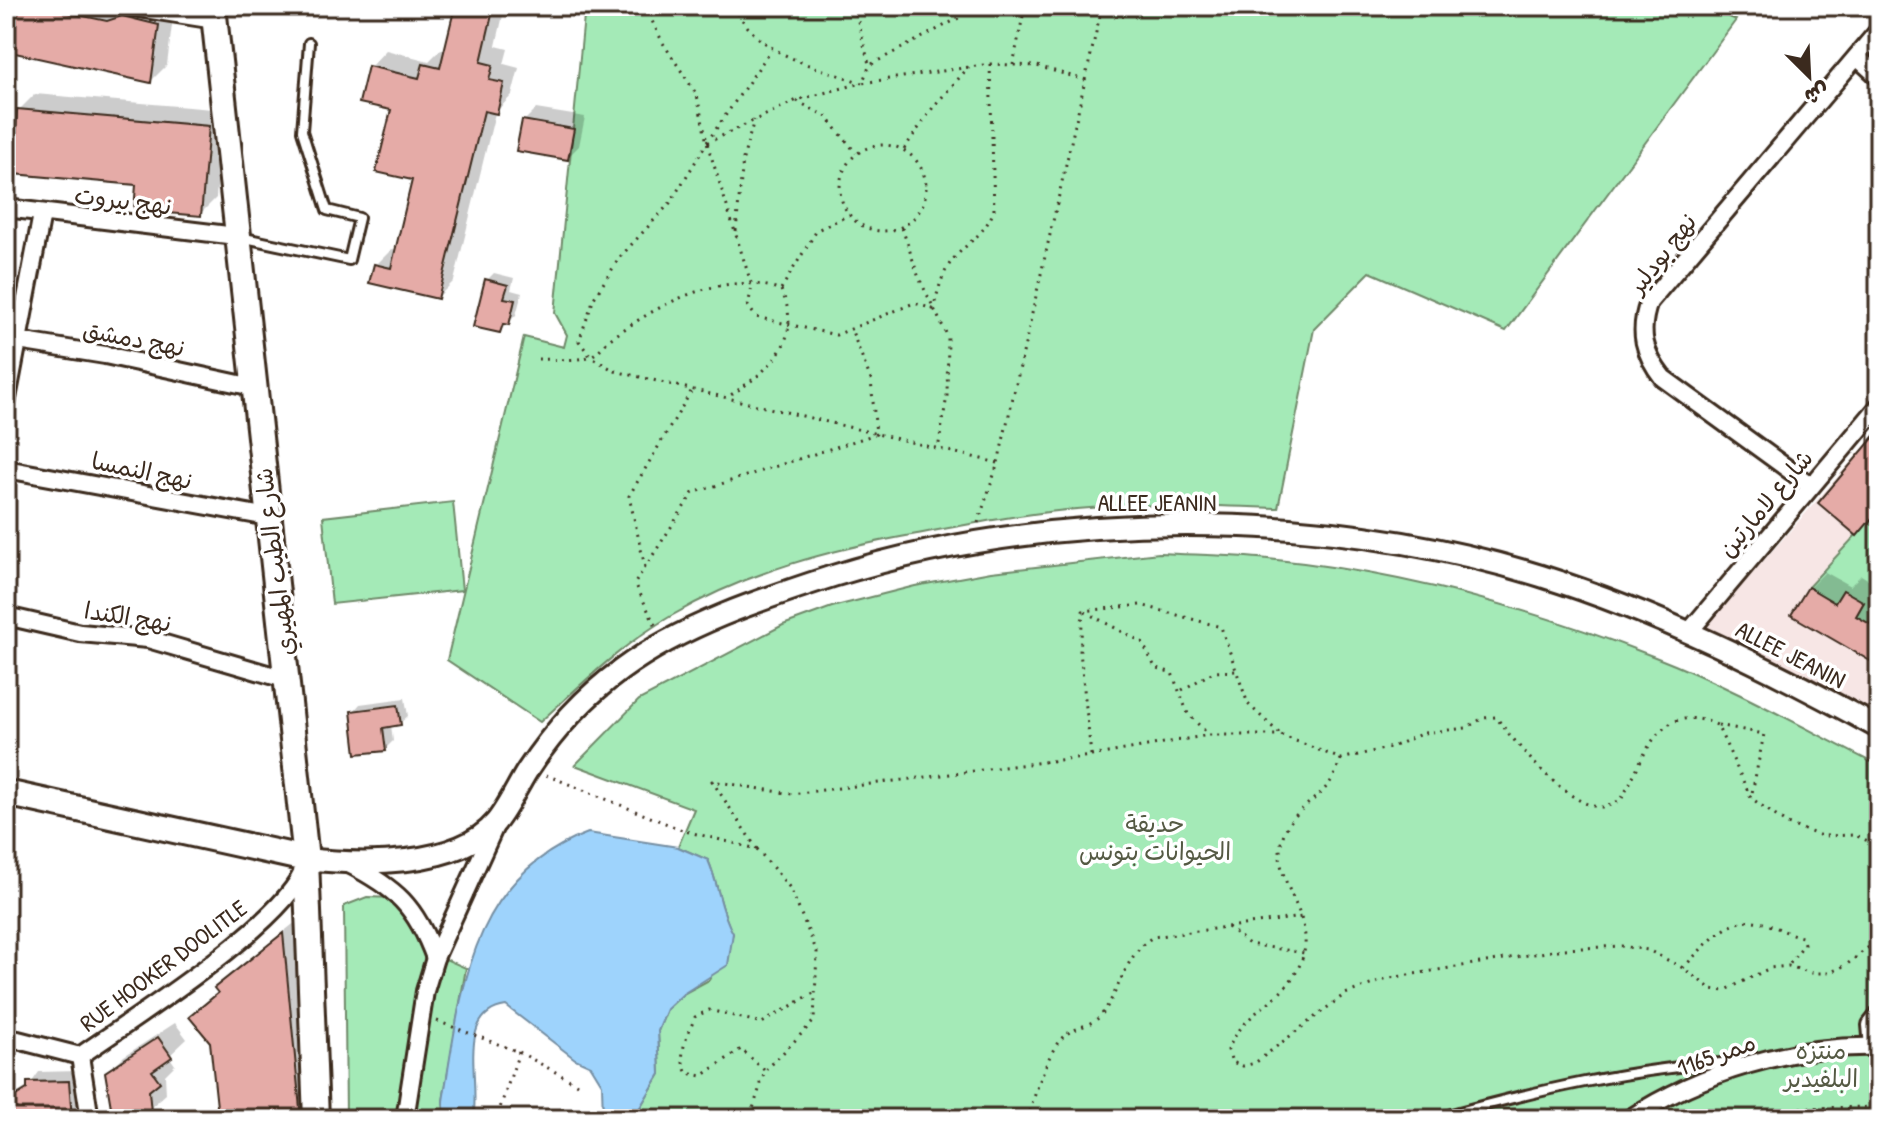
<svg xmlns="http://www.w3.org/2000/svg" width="1885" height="1125" font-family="'Patrick Hand','Playpen Sans Arabic',sans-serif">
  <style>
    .built { fill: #f7e6e5 }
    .green { fill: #a4eab7; stroke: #708a6a; stroke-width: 2 }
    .water { fill: #9ed3fc; stroke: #768fa3; stroke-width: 2 }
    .shadow { fill: #0003 }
    .building { fill: #e5aba7; stroke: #3b2a1e; stroke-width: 2 }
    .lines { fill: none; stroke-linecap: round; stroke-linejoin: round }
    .service-casing { stroke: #3b2a1e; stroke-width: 14 }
    .minor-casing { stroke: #3b2a1e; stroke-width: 22 }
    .tertiary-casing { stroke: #3b2a1e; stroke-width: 26 }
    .secondary-casing { stroke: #3b2a1e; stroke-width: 30 }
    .path { stroke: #3b2a1e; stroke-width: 3; stroke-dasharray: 2 6; stroke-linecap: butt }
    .service { stroke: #fff; stroke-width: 8 }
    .minor { stroke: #fff; stroke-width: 16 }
    .tertiary { stroke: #fff; stroke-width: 20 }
    .secondary { stroke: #fff; stroke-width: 24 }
    .labels { text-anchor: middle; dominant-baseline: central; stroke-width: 7; stroke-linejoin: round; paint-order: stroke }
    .street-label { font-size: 24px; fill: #3b2a1e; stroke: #fff }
    .park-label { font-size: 24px; fill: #555a44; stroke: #fff }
  </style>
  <rect width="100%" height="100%" fill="#fff"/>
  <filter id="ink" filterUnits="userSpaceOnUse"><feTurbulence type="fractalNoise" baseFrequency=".0125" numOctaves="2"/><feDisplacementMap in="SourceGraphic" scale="16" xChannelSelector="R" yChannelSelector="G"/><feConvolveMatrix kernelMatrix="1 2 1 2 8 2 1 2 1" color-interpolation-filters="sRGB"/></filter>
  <g filter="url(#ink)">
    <polygon class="built" points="1879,430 1879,715 1700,626 1744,583"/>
    <g class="green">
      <path d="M 585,6 L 1706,6 L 1736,20 L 1506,331 L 1370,272 L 1314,329 L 1278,508 C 1215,506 1153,503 1090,508 C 1032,512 975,523 917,534 C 832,549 746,572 671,616 C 622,644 582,684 540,722 L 447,660 L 524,337 L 564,347 L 567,335 L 555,313 Z"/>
      <polygon points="453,502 462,590 332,604 323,517"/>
      <polygon points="1879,510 1879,629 1856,616 1864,602 1843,590 1835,603 1808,587"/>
      <path d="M 1159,553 C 1195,555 1232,555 1268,559 C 1401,572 1531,608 1655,657 C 1732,687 1806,729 1879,766 L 1879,1119 L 633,1119 L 660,1074 L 658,1031 L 667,1009 L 683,994 L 709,980 L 733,934 C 720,911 719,885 708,860 L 678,847 L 694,809 L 575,765 L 639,700 L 783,625 L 832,607 L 915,586 L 991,572 Z"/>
      <polygon points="367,897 393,898 415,920 427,951 466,968 443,1101 445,1119 346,1119 344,906"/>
    </g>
    <path class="water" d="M 588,833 L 678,847 L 708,860 C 719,885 720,911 733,933 L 728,965 L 683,994 L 667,1009 L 658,1031 L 660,1074 L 633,1119 L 603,1119 L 602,1084 L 591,1066 L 575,1059 L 506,1006 C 455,1013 481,1082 473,1119 L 445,1119 L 443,1101 C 461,993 470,876 588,833 Z"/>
    <g class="shadow">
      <polygon points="6,6 161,6 174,9 167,65 151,81 6,49"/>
      <polygon points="457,6 505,6 496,46 508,49 504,64 519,68 512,95 495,113 454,281 438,297 376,265 392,249 397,250 415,179 394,109 370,67 386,50 429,61 441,49 446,50"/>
      <polygon points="35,94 224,110 216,198 200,214 138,184 19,110"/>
      <polygon points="536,109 585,117 579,146 567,158 524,121"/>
      <polygon points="494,273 514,278 511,290 522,293 516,315 500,331 487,280"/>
      <polygon points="1825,572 1850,586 1861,575 1879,586 1870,599 1879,604 1879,664 1809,588"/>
      <polygon points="405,698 408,716 400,723 391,725 393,741 385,749 353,712 360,704"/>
      <polygon points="297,921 318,1119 239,1119 212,1041 192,1017 220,991 217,988 232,973"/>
      <polygon points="175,1023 187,1039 169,1056 175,1065 165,1075 166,1094 141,1116 115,1119 107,1073 124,1056"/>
      <polygon points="78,1071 83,1119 6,1119 6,1100 29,1086 39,1072"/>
    </g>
    <g class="building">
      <polygon points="6,6 36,6 107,21 122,16 159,25 151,83 6,51"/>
      <polygon points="455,6 494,6 481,62 493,65 489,80 504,83 497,114 484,111 438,299 369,283 374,264 391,268 412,180 376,172 391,110 359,103 368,66 419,78 423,64 440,68"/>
      <polygon points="17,109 209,126 201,216 134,210 136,185 14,174"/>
      <polygon points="522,120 574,129 568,160 516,151"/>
      <polygon points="485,279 508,285 504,298 515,300 509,325 503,324 500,333 473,327"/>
      <polygon points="1879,431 1879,510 1857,536 1818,503"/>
      <polygon points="1808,587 1835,603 1843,590 1864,602 1856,616 1879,629 1879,666 1791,615"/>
      <polygon points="398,705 401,725 383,728 386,751 356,754 351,711"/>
      <polygon points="283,933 301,1119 243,1119 243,1113 218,1116 210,1042 189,1017 218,993 214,988"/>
      <polygon points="158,1037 172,1057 152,1071 160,1082 149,1091 151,1112 142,1118 113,1119 105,1072"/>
      <polygon points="69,1081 72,1119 6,1119 6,1102 27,1089 27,1082"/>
    </g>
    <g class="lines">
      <g class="service-casing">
        <g id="service">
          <polyline points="240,237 349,260 359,218 327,210 302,131 309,43"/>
          <path d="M 1434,1119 C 1533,1091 1633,1068 1736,1062"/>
        </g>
      </g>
      <g class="minor-casing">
        <g id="minor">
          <polyline points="126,6 215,20"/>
          <polyline points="1857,57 1879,77"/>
          <polyline points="6,208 236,236"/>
          <polyline points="6,339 105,355 253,387"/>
          <polyline points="6,404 42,214"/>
          <polyline points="6,469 269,517"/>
          <path d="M 1810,485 L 1663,378 C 1644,354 1638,332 1649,302 L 1879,30"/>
          <polyline points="6,616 80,633 148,639 288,680"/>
          <polyline points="1689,632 1879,406"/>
          <path d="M 347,863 C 396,888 416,906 435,958"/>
          <polyline points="6,1037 80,1056"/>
          <polyline points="1873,1047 1871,1025 1879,1015"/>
          <path d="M 80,1056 C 131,1020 288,921 304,868"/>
          <polyline points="80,1056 90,1119"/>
          <polyline points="405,1119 425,991 435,958 495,826"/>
          <path d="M 1629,1119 C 1701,1072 1794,1044 1879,1047"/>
        </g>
      </g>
      <g class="tertiary-casing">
        <path id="tertiary" d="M 306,859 C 360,865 457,868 496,822 C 508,807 517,787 527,771 C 552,733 584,697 621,670 C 682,625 762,599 833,576 C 1052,508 1321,508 1541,576 C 1659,613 1771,669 1879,728"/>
      </g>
      <g class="secondary-casing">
        <g id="secondary">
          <polyline points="213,6 306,859 316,1119"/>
          <polyline points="6,793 306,859"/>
        </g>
      </g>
      <g class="path">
        <path d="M 650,6 L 651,19 L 663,43 L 697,95 L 707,143 L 752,286 L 748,306 L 756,317 L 836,335 L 914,303 L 933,309 C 939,289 942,270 957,255 C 974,237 983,235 994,211 L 990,64"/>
        <path d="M 734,6 C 759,57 813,65 862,83 L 870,65 L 957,19 L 972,6"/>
        <polyline points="854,6 869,64"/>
        <polyline points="1013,65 1025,6"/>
        <polyline points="797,101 827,117 856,153"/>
        <polyline points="707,142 771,50"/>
        <circle cx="883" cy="188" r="43"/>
        <polyline points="904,149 934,106 969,67"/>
        <polyline points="902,228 919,278 948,337 947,396 938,449"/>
        <polyline points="736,231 743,159 754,120"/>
        <polyline points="781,289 817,230 849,215"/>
        <path d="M 538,359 C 553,359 581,362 593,355 C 601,350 607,340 616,335 C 661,303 724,269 781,290 C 806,342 767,372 726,398"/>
        <polyline points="998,463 615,371 591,357 579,341 594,298 620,257 670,203 707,143 797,100 862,83 990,64 1037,66 1085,80"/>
        <polyline points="978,523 998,463 1102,6"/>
        <polyline points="645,567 629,496 692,390"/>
        <polyline points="1085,612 1142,642 1155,667 1172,673 1188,714 1209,735"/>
        <polyline points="655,625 635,583 693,493 876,434 871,380 851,329"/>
        <polyline points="1182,690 1213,672 1238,671"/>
        <polyline points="1718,725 1764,734 1751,798"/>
        <polyline points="1091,755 1080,651 1083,611 1141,605 1221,627 1248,704 1281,735"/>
        <path d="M 1341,759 C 1338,766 1335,775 1331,781 C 1316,803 1288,811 1281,843 C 1273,883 1315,915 1303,956 C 1288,1004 1247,1004 1228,1050 L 1232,1062 L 1243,1066 L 1255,1063 L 1345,994 L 1390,978 L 1564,949 L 1621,946 L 1648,950 L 1683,968 L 1711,989 L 1724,991 L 1770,968 L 1788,966 L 1812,973 L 1829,973 L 1846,965 L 1879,939"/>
        <polyline points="546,775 685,831 757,849 790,888 817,952 814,1021 765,1071 750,1118 753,1119"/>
        <path d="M 757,849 L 712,781 L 792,794 L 1091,756 L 1209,735 L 1281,735 L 1341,759 L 1392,747 L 1423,733 L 1466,728 L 1483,718 L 1496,717 C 1515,743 1569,809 1603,807 C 1609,806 1616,802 1621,800 C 1644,760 1657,698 1717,725 L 1751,798 L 1787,824 L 1822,836 L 1855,835 L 1879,846"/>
        <polyline points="1228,927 1249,944 1304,953"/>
        <path d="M 1683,968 C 1700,951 1726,918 1754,921 C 1770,923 1785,933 1802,937 L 1804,944 L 1789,965"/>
        <polyline points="437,1021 519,1052 579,1085"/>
        <path d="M 764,1070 L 741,1049 L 702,1076 L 687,1073 C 676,1055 688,1035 695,1017 L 709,1010 L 762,1023 L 817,991"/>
        <polyline points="502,1119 497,1117 519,1052"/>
        <path d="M 1028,1119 C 1032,1101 1048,1052 1061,1039 C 1073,1026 1092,1027 1102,1014 C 1121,989 1125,954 1153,937 L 1302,917"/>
        <polyline points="1753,1119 1801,1108 1879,1107"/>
      </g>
      <use href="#service" class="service"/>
      <use href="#minor" class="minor"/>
      <use href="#tertiary" class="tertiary"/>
      <use href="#secondary" class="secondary"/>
    </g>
  </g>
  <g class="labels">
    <g class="street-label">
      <text transform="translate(123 200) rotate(7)">نهج بيروت</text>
      <text transform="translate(1662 253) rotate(-52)">نهج بودلير</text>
      <text transform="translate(134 338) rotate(11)">نهج دمشق</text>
      <text transform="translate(142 470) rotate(12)">نهج النمسا</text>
      <text x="1157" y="502">ALLEE JEANIN</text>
      <text transform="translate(1765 503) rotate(-50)">شارع لامارتين</text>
      <text transform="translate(274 562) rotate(-97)">شارع الطيب المهيري</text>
      <text transform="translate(128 616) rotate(9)">نهج الكندا</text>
      <text transform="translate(1791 654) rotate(27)">ALLEE JEANIN</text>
      <text transform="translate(163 965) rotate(-37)">RUE HOOKER DOOLITLE</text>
      <text transform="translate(1716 1054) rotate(-20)">ممر 1165</text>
    </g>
    <g class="park-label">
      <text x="1155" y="823">حديقة<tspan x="1155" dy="28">الحيوانات بتونس</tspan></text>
      <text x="1821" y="1050">منتزه<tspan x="1821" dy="28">البلفيدير</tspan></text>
    </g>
  </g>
  <rect width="1885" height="1125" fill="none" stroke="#fff" stroke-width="32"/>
  <rect x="16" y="16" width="1853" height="1093" fill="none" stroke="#3b2a1e" stroke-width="3" filter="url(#ink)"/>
  <g transform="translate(1809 76) rotate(156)" stroke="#ffffff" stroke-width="6" paint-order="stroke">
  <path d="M0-6L14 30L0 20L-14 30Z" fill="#3b2a1e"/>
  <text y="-12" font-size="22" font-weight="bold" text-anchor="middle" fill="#3b2a1e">ش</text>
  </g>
</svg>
